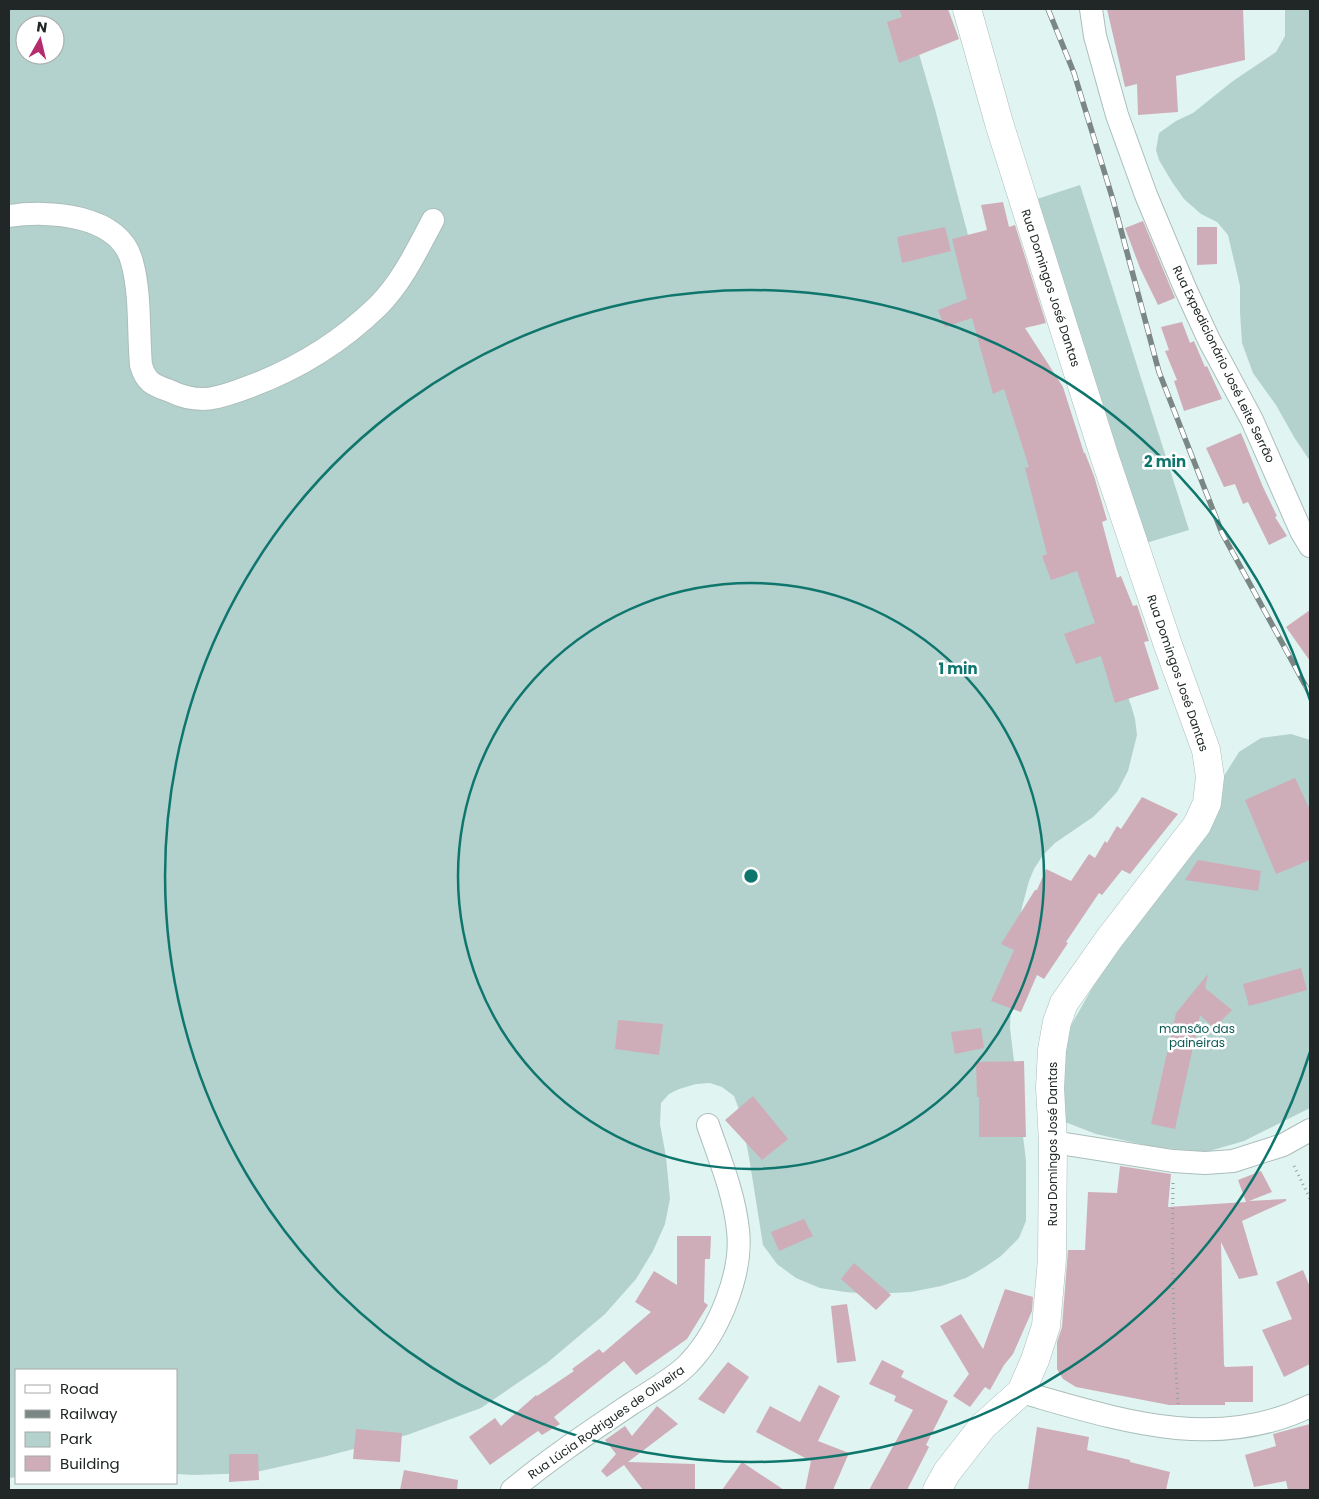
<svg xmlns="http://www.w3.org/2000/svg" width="1319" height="1499" font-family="Poppins,sans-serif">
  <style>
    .green { fill: #b3d1cd; fill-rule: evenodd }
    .building { fill: #cfadb8 }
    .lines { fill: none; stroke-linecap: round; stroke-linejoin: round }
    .minor-casing { stroke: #abbebb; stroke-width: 24 }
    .tertiary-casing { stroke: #abbebb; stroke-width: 29 }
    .path { stroke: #93a19f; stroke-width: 3; stroke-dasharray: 1 4; stroke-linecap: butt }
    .minor { stroke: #fff; stroke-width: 22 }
    .tertiary { stroke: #fff; stroke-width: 28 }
    .rail-casing { stroke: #7a8785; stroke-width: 5.5 }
    .rail { stroke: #fff; stroke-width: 4; stroke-dasharray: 11; stroke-linecap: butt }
    .ring { fill: none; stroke: #0f766e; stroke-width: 2.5 }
    .labels { text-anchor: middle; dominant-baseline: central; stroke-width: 5; stroke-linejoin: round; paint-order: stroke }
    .street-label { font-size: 12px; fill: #202726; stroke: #fff }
    .park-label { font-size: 12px; fill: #0a5b55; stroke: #fff }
    .centre { fill: #0f766e; stroke: #fff; stroke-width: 2.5 }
    .ring-label { font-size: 15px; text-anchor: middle; font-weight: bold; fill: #0f766e; stroke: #fff; stroke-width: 5; stroke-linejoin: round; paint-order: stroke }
  </style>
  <rect width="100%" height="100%" fill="#e0f4f1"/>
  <g class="green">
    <path d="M 9,9 L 906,9 L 935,109 L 1013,407 L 1131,705 L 1135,719 L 1137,735 L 1128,771 L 1117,792 L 1102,808 L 1093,817 L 1055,843 L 1043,855 L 1034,869 L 1029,881 L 1022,907 L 1012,965 L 1010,1028 L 1026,1161 L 1026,1221 L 1019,1238 L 1001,1256 L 985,1267 L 966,1278 L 941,1286 L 911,1292 L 873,1294 L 845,1292 L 820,1288 L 796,1278 L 777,1264 L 763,1245 L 749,1157 L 740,1112 L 734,1096 L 722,1087 L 710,1083 L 696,1084 L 679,1089 L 669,1094 L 661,1103 L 660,1124 L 666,1157 L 670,1199 L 665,1224 L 653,1251 L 636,1279 L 605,1314 L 547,1363 L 481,1408 L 407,1435 L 323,1457 L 252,1473 L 194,1475 L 176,1474 L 176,1370 L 16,1370 L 16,1477 L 9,1478 ZM 25,25 L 55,25 L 55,55 L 25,55 Z"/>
    <polygon points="1285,9 1310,9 1310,461 1294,437 1276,405 1253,373 1242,343 1240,312 1240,286 1228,235 1217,222 1201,214 1184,199 1172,182 1159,160 1156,150 1159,133 1176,121 1193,113 1233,81 1276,52 1285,36"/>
    <polygon points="1080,185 1189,530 1146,543 1037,199"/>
    <polygon points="1291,734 1310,740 1310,1108 1244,1141 1206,1152 1154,1147 1096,1134 1065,1122 1061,1043 1107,962 1239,752 1261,738"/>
  </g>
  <g class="building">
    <polygon points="899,9 948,9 959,39 899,63 887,22 902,17"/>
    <polygon points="1107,9 1243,9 1245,60 1176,76 1178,112 1138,115 1137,84 1125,87"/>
    <polygon points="1003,202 1009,227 1015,225 1046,323 1025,328 1063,387 1084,453 1085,453 1094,476 1107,520 1102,522 1117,578 1121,576 1133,606 1137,605 1149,641 1144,642 1159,689 1115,703 1101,656 1076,664 1064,634 1095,623 1077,571 1051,580 1042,556 1047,554 1025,468 1029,467 1004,389 993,394 972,318 945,327 938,310 967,299 952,239 987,230 981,205"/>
    <polygon points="1143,221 1175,298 1158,305 1140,268 1125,228"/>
    <polygon points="945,227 951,251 902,263 897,237"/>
    <polygon points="1197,227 1217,227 1217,264 1197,265"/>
    <polygon points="1182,322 1190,343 1194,341 1205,367 1207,366 1222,399 1184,411 1174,381 1177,380 1165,351 1169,350 1161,327"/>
    <polygon points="1241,433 1263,487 1277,516 1275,517 1287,536 1269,545 1248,502 1243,504 1235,484 1224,487 1206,448"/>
    <polygon points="1310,610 1310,661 1286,627"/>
    <polygon points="1295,778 1310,810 1310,860 1276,874 1245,800"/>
    <polygon points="1142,797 1178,814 1130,874 1122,870 1102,895 1099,893 1066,942 1068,943 1044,979 1037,975 1021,1012 991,1001 1014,950 1001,944 1035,890 1037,890 1046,869 1071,881 1089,854 1095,858 1105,841 1107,843 1117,826 1121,829"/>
    <polygon points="1198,860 1261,871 1258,891 1185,880"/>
    <polygon points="1301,968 1307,990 1249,1006 1243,984"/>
    <polygon points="1208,974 1205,988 1232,1010 1214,1028 1200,1015 1175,1129 1151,1124 1176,1013"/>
    <polygon points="618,1020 663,1024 659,1055 615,1049"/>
    <polygon points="981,1028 984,1048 955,1054 951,1032"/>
    <polygon points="1024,1061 1026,1137 979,1137 979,1097 977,1097 976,1062"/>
    <polygon points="753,1096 788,1139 762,1160 725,1120"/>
    <polygon points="1120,1166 1171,1174 1168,1207 1246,1202 1238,1180 1261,1171 1272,1192 1249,1201 1286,1199 1286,1201 1242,1221 1258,1275 1239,1279 1221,1242 1224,1365 1225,1367 1253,1366 1253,1402 1225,1402 1225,1405 1169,1405 1076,1387 1063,1379 1057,1369 1057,1342 1062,1327 1068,1250 1085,1250 1088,1192 1117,1193"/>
    <polygon points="804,1219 813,1236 779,1251 771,1232"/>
    <polygon points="677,1236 711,1236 710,1259 705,1259 704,1302 708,1305 687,1339 636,1375 624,1361 554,1417 560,1424 542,1435 538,1431 490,1465 469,1437 495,1418 501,1426 536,1395 537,1396 574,1371 572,1369 599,1349 603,1353 651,1312 635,1302 654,1271 677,1285"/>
    <polygon points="854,1263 891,1295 876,1310 841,1279"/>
    <polygon points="1303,1270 1310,1287 1310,1364 1284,1377 1262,1330 1292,1319 1276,1282"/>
    <polygon points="1005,1289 1033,1297 1032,1311 1013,1354 1004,1365 990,1390 985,1387 970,1407 953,1396 969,1374 940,1326 961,1314 983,1349"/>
    <polygon points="847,1304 856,1361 837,1363 831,1306"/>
    <polygon points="882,1360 904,1371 901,1377 948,1401 926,1445 929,1447 907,1490 869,1490 913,1410 894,1401 896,1396 869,1384"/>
    <polygon points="728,1362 749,1377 724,1414 698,1399"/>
    <polygon points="819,1385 840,1396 818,1441 849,1453 833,1490 805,1490 811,1461 756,1432 770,1406 800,1422"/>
    <polygon points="657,1406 678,1424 628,1462 695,1464 695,1490 643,1490 624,1465 607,1477 601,1471 616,1454 605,1440 625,1426 632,1436"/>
    <polygon points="1310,1424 1310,1490 1288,1490 1286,1481 1254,1487 1245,1455 1276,1446 1273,1434"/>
    <polygon points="1037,1427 1089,1437 1087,1450 1130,1460 1130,1462 1170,1472 1166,1490 1028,1490"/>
    <polygon points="356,1429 402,1433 400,1462 353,1459"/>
    <polygon points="229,1454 258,1454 259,1480 229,1482"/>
    <polygon points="742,1462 784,1490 722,1490"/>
    <polygon points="404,1470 458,1480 457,1490 400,1490"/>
  </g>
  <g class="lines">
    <g class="minor-casing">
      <g id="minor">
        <polyline points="1091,9 1095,36 1117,115 1146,195 1185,288 1209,340 1252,420 1301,531 1310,546"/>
        <path d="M 9,216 C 48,210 120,214 132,262 C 141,295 138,332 141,365 C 146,383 154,385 170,391 C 180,396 192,399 203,399 C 217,399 231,393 243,389 C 294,371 340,343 378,306 C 402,282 417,250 433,220"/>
        <polyline points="1053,1142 1173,1161 1205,1163 1233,1161 1283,1145 1310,1130"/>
        <path d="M 1021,1392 C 1117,1419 1214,1453 1310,1406"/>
        <path d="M 512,1490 C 549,1459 591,1431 631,1404 C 648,1393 678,1376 690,1362 C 719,1331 743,1273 738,1230 C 734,1193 720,1160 708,1125"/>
      </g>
    </g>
    <g class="tertiary-casing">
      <polyline id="tertiary" points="937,1490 947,1472 983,1426 1021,1392 1035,1360 1046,1326 1052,1259 1053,1142 1050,1088 1052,1050 1057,1022 1064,1003 1109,939 1197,825 1207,803 1210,777 1206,750 1168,645 1104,455 999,123 967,9"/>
    </g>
    <g class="path">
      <polyline points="1294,1166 1310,1199"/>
      <path d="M 1173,1183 C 1172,1257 1173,1330 1178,1404"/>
    </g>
    <use href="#minor" class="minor"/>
    <use href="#tertiary" class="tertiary"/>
    <g class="rail-casing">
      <polyline id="rail" points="1048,9 1074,73 1113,200 1159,372 1222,533 1310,694"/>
    </g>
    <use href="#rail" class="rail"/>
  </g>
  <g class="ring">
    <circle cx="751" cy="876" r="293"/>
    <path d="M1310 1052A586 586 0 1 1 1310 700"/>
  </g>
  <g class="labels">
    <g class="street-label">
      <text transform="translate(1051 288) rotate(72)">Rua Domingos José Dantas</text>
      <text transform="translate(1224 364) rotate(64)">Rua Expedicionário José Leite Serrão</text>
      <text transform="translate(1178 673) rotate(71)">Rua Domingos José Dantas</text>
      <text transform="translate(1052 1144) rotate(-90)">Rua Domingos José Dantas</text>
      <text transform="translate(606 1422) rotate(-35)">Rua Lúcia Rodrigues de Oliveira</text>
    </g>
    <g class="park-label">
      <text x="1197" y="1028">mansão das<tspan x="1197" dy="14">paineiras</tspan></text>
    </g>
  </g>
  <circle cx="751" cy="876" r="8" class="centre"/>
  <g class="ring-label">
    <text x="1165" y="467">2 min</text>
    <text x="958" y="674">1 min</text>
  </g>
  <rect width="1319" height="1499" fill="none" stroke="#202726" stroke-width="20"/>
  <rect x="15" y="1369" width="162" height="115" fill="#ffffff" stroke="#a6a9a8"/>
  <rect x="25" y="1385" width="25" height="8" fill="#ffffff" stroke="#a6a9a8"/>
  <text x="60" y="1394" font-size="15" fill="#202726">Road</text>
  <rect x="25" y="1410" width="25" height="8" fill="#7a8785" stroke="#a6a9a8"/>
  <text x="60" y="1419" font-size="15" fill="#202726">Railway</text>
  <rect x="25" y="1432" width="25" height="15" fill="#b3d1cd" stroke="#a6a9a8"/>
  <text x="60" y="1444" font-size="15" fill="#202726">Park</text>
  <rect x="25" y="1456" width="25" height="15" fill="#cfadb8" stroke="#a6a9a8"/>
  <text x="60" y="1469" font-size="15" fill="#202726">Building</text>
  <g transform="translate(40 40) rotate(8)"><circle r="24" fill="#ffffff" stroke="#a6a9a8"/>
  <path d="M0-4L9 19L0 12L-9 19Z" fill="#b52c6c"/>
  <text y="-8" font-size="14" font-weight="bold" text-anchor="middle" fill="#202726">N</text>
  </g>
</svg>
